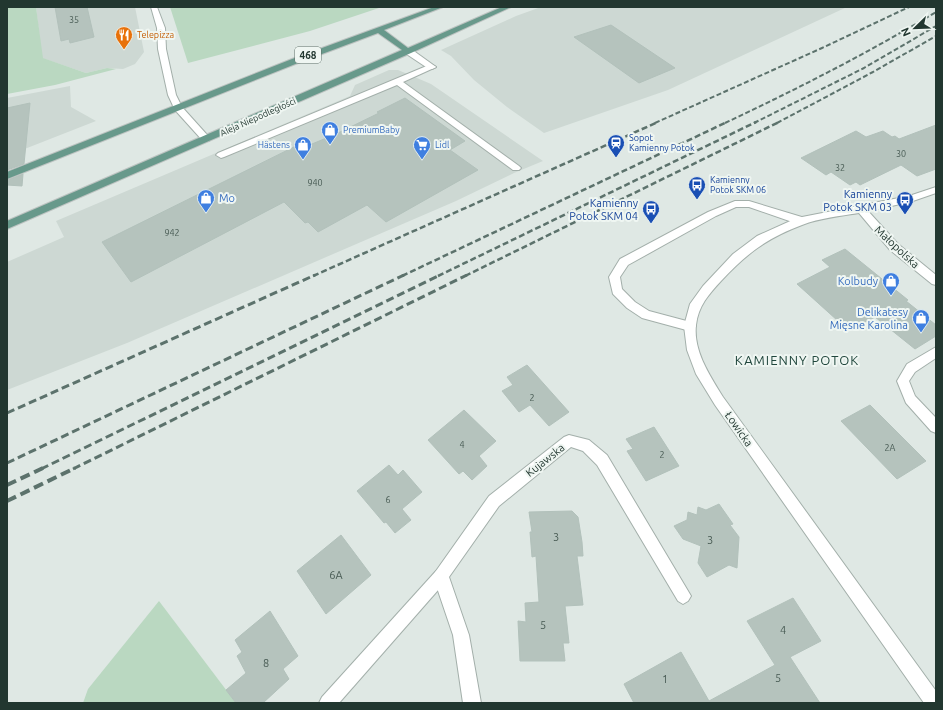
<svg xmlns="http://www.w3.org/2000/svg" width="943" height="710" font-family="Ubuntu,sans-serif">
  <style>
    .built { fill: #cdd8d3 }
    .green { fill: #bad8c1 }
    .building { fill: #b5c3bd; stroke: #b2c1bb }
    .lines { fill: none; stroke-linecap: round; stroke-linejoin: round }
    .lane-casing { stroke: #a3afaa; stroke-width: 2 }
    .street-casing { stroke: #a3afaa; stroke-width: 2 }
    .primary-casing { stroke: #bdc3c1; stroke-width: 2 }
    .lane { fill: #fff; fill-rule: evenodd }
    .street { fill: #fff; fill-rule: evenodd }
    .primary { fill: #68998b; fill-rule: evenodd }
    .rail-far3 { stroke: #5c726c; stroke-width: 2; stroke-dasharray: 5 2.5; stroke-linecap: butt }
    .rail-far2 { stroke: #5c726c; stroke-width: 2.5; stroke-dasharray: 6 3; stroke-linecap: butt }
    .rail-far1 { stroke: #5c726c; stroke-width: 3; stroke-dasharray: 8 4; stroke-linecap: butt }
    .rail { stroke: #5c726c; stroke-width: 4; stroke-dasharray: 10 5; stroke-linecap: butt }
    .labels { text-anchor: middle; dominant-baseline: central; stroke-width: 4; stroke-linejoin: round; paint-order: stroke }
    .number-label { font-size: 9px; fill: #475a53 }
    .far-food-label { font-size: 9px; fill: #c56008; stroke: #eff6f2; text-anchor: start }
    .far-street-label { font-size: 9px; fill: #223730; stroke: #eff6f2 }
    .far-shop-label { font-size: 9px; fill: #366cbe; stroke: #eff6f2; text-anchor: start }
    .far-transit-label { font-size: 9px; fill: #164399; stroke: #eff6f2; text-anchor: start }
    .shield { fill: #eff6f2; stroke: #60706a; stroke-width: 1 }
    .shield-label { font-size: 10px; font-weight: bold; fill: #223730 }
    .transit-label { font-size: 11px; fill: #164399; stroke: #eff6f2; text-anchor: end }
    .shop-label { font-size: 11px; fill: #366cbe; stroke: #eff6f2; text-anchor: end }
    .street-label { font-size: 11px; fill: #223730; stroke: #eff6f2 }
    .near-number-label { font-size: 11px; fill: #475a53 }
    .quarter-label { font-size: 13px; letter-spacing: 1px; fill: #20463c; stroke: #eff6f2 }
  </style>
  <rect width="100%" height="100%" fill="#dfe8e4"/>
  <g class="built">
    <polygon points="36,7 135,7 144,52 135,64 123,69 107,68 86,73 42,58"/>
    <polygon points="541,7 847,7 668,90 544,133 507,107 474,80 451,56 441,50 516,16"/>
    <polygon points="389,70 398,70 431,84 543,161 514,173 456,201 127,343 7,390 7,262 64,237 56,221 350,96 355,85"/>
    <polygon points="70,86 71,107 96,121 22,150 7,153 7,98"/>
  </g>
  <g class="green">
    <polygon points="7,7 36,7 43,58 86,73 107,68 116,69 55,85 7,94"/>
    <polygon points="170,7 382,7 310,31 188,63"/>
    <polygon points="159,601 236,703 83,703 88,689"/>
  </g>
  <g class="building">
    <polygon points="55,7 87,7 94,37 70,43 69,39 61,41"/>
    <polygon points="611,25 675,68 639,83 574,37"/>
    <polygon points="405,98 465,141 450,150 478,170 386,222 367,205 318,232 308,222 305,223 284,202 131,282 102,242 308,140 312,144 336,134 379,113 377,112"/>
    <polygon points="30,103 24,164 7,170 7,108"/>
    <polygon points="936,125 936,169 917,176 901,165 860,185 856,182 850,185 831,172 826,175 801,158 856,131 866,137 883,131 892,137 895,136 899,139"/>
    <polygon points="23,174 22,186 7,185 7,180"/>
    <polygon points="845,249 908,300 906,301 936,325 936,336 915,349 875,317 851,329 840,320 838,321 797,284 830,267 822,260"/>
    <polygon points="527,365 569,412 549,426 530,405 519,412 502,391 513,385 507,377"/>
    <polygon points="870,405 926,461 897,479 841,421"/>
    <polygon points="464,410 496,441 479,456 487,466 472,480 463,471 459,474 428,440"/>
    <polygon points="654,427 679,466 646,481 627,451 633,449 626,439"/>
    <polygon points="389,465 398,475 403,470 422,492 402,509 411,520 395,533 386,522 384,523 357,491"/>
    <polygon points="719,504 733,524 730,525 739,537 737,568 729,565 707,577 698,563 701,546 683,539 674,526 687,520 688,512 697,515 698,507 706,510"/>
    <polygon points="572,511 578,517 582,542 583,556 577,556 583,605 565,606 569,643 563,643 565,661 520,661 518,621 526,622 525,603 539,602 536,556 532,557 530,532 532,532 529,512"/>
    <polygon points="341,535 371,575 326,614 297,571"/>
    <polygon points="793,598 821,641 790,657 820,703 634,703 624,684 681,652 709,701 775,665 747,621"/>
    <polygon points="270,611 298,656 283,669 289,679 263,703 236,703 226,690 246,673 237,656 242,652 235,640"/>
  </g>
  <g class="lines">
    <g class="lane-casing">
      <g id="lane">
        <polygon points="405,49 411,49 436,67 432,69 429,69 405,53"/>
        <polygon points="735,201 749,201 805,218 806,221 801,225 749,207 736,207 716,216 628,265 620,277 622,289 635,302 649,311 694,323 696,326 694,329 690,331 642,318 627,308 613,294 609,277 620,259 708,212"/>
        <polygon points="441,568 446,571 449,576 446,581 339,703 319,703 322,697 436,571"/>
      </g>
    </g>
    <g class="street-casing">
      <g id="street">
        <polygon points="151,7 157,7 165,28 166,49 176,95 182,107 209,137 210,139 209,141 203,141 175,110 168,95 158,49 157,28"/>
        <polygon points="429,65 432,65 436,67 403,82 519,166 521,168 519,170 513,170 397,85 224,157 221,158 216,155 218,153"/>
        <path d="M 936,187 L 936,193 L 910,202 L 868,211 L 898,244 L 936,275 L 936,285 L 932,284 L 890,250 L 859,213 C 840,216 820,218 802,225 C 767,238 746,254 721,281 C 709,294 698,306 696,325 C 693,351 710,376 723,397 L 936,691 L 936,703 L 924,703 L 715,405 L 696,374 L 687,350 L 684,326 L 690,304 L 703,286 L 733,254 L 757,236 L 797,218 L 909,196 Z"/>
        <polygon points="936,347 936,358 915,372 909,381 915,396 936,418 936,433 931,431 906,403 897,381 907,364"/>
        <polygon points="569,435 589,440 607,455 691,596 688,601 683,604 678,601 597,465 583,451 571,447 499,506 449,577 469,635 481,703 463,703 453,635 433,576 436,571 489,496 564,437"/>
      </g>
    </g>
    <g class="primary-casing">
      <polygon id="primary" points="434,7 443,7 384,30 408,48 502,7 511,7 411,53 7,229 7,221 402,50 378,33 298,63 7,179 7,172 292,59"/>
    </g>
    <use href="#lane" class="lane"/>
    <use href="#street" class="street"/>
    <use href="#primary" class="primary"/>
    <g class="rail-far3">
      <polyline points="655,123 822,48 909,7"/>
      <path d="M 725,123 C 797,89 868,53 936,12"/>
      <polyline points="754,123 864,68 936,26"/>
      <polyline points="777,123 873,72 936,36"/>
    </g>
    <g class="rail-far2">
      <polyline points="313,276 658,122"/>
      <polyline points="402,276 727,122"/>
      <polyline points="438,276 756,122"/>
      <polyline points="465,276 779,122"/>
    </g>
    <g class="rail-far1">
      <polyline points="7,413 315,275"/>
      <polyline points="7,463 404,275"/>
      <polyline points="41,469 440,275"/>
      <polyline points="73,469 467,275"/>
    </g>
    <g class="rail">
      <polyline points="7,485 43,468"/>
      <polyline points="7,501 75,468"/>
    </g>
  </g>
  <defs>
    <g id="restaurant-pin" transform="scale(0.9)"><path d="M0 17L-7.5 6A9.5 9.5 0 1 1 7.5 6Z" fill="#e8710a" stroke="#eff6f2"/><path d="M-5-6h1v4h1v-4h1v4h1v-4h1v5L-1.5 .5V6h-2V.5L-5-1ZM5-6V6H3V1.5H1.5Q1.5-4 5-6Z" fill="#fff"/></g>
    <g id="shop-pin" transform="scale(0.9)"><path d="M0 17L-7.5 6A9.5 9.5 0 1 1 7.5 6Z" fill="#3f7fe0" stroke="#eff6f2"/><path d="M-5-2.5h2.3a2.7 3.5 0 0 1 5.4 0H5L5.5 6h-11ZM-1.5-2.5h3a1.5 2.3 0 0 0-3 0Z" fill="#fff"/></g>
    <g id="station-pin" transform="scale(0.9)"><path d="M0 17L-7.5 6A9.5 9.5 0 1 1 7.5 6Z" fill="#1a4fb4" stroke="#eff6f2"/><path d="M-3-6H3Q5-6 5-4V2Q5 4 3 4L4.5 6H3L1.5 4h-3L-3 6H-4.5L-3 4Q-5 4-5 2V-4Q-5-6-3-6ZM-3.5-4v3h7v-3ZM-3.5 1v1.5H-2V1ZM2 1v1.5H3.5V1Z" fill="#fff"/></g>
    <g id="supermarket-pin" transform="scale(0.9)"><path d="M0 17L-7.5 6A9.5 9.5 0 1 1 7.5 6Z" fill="#3f7fe0" stroke="#eff6f2"/><path d="M-6-5.5h2.5l.6 2H6L4.5 2H-2.5L-4.4-4H-6ZM-1.5 3.2a1.3 1.3 0 1 0 .1 0ZM3 3.2a1.3 1.3 0 1 0 .1 0Z" fill="#fff"/></g>
    <g id="bus-pin" transform="scale(0.9)"><path d="M0 17L-7.5 6A9.5 9.5 0 1 1 7.5 6Z" fill="#1a4fb4" stroke="#eff6f2"/><path d="M-5-6H5V4H4V6H2V4H-2V6H-4V4H-5ZM-3.5-4V0h7V-4ZM-3.5 1.2v1.5H-2V1.2ZM2 1.2v1.5H3.5V1.2Z" fill="#fff"/></g>
  </defs>
  <g fill-rule="evenodd">
    <use href="#restaurant-pin" x="124" y="35"/>
    <use href="#shop-pin" x="330" y="130"/>
    <use href="#station-pin" x="616" y="143"/>
    <use href="#shop-pin" x="303" y="145"/>
    <use href="#supermarket-pin" x="422" y="145"/>
    <use href="#bus-pin" x="697" y="185"/>
    <use href="#shop-pin" x="206" y="198"/>
    <use href="#bus-pin" x="905" y="200"/>
    <use href="#bus-pin" x="651" y="209"/>
    <use href="#shop-pin" x="891" y="281"/>
    <use href="#shop-pin" x="921" y="318"/>
  </g>
  <g class="labels">
    <g class="number-label">
      <text x="74" y="20">35</text>
      <text x="901" y="154">30</text>
      <text x="840" y="168">32</text>
      <text x="315" y="183">940</text>
      <text x="172" y="233">942</text>
      <text x="532" y="398">2</text>
      <text x="462" y="445">4</text>
      <text x="890" y="448">2A</text>
      <text x="662" y="455">2</text>
      <text x="388" y="500">6</text>
    </g>
    <g class="far-food-label">
      <text x="137" y="35">Telepizza</text>
    </g>
    <g class="far-street-label">
      <text transform="translate(258 117) rotate(-24)">Aleja Niepodległości</text>
    </g>
    <g class="far-shop-label">
      <text x="343" y="130">PremiumBaby</text>
      <text x="290" y="145" text-anchor="end">Hästens</text>
      <text x="435" y="145">Lidl</text>
    </g>
    <g class="far-transit-label">
      <text x="629" y="138">Sopot<tspan x="629" dy="10">Kamienny Potok</tspan></text>
      <text x="710" y="180">Kamienny<tspan x="710" dy="10">Potok SKM 06</tspan></text>
    </g>
    <rect class="shield" x="295" y="47" width="26" height="16" rx="3"/>
    <g class="shield-label">
      <text x="308" y="55">468</text>
    </g>
    <g class="transit-label">
      <text x="892" y="194">Kamienny<tspan x="892" dy="13">Potok SKM 03</tspan></text>
      <text x="638" y="203">Kamienny<tspan x="638" dy="13">Potok SKM 04</tspan></text>
    </g>
    <g class="shop-label">
      <text x="219" y="198" text-anchor="start">Mo</text>
      <text x="878" y="281">Kolbudy</text>
      <text x="908" y="312">Delikatesy<tspan x="908" dy="13">Mięsne Karolina</tspan></text>
    </g>
    <g class="street-label">
      <text transform="translate(897 247) rotate(43)">Małopolska</text>
      <text transform="translate(739 429) rotate(55)">Łowicka</text>
      <text transform="translate(545 460) rotate(-38)">Kujawska</text>
    </g>
    <g class="near-number-label">
      <text x="556" y="537">3</text>
      <text x="710" y="540">3</text>
      <text x="336" y="575">6A</text>
      <text x="543" y="625">5</text>
      <text x="783" y="630">4</text>
      <text x="266" y="663">8</text>
      <text x="778" y="678">5</text>
      <text x="665" y="679">1</text>
    </g>
    <g class="quarter-label">
      <text x="797" y="360">KAMIENNY POTOK</text>
    </g>
  </g>
  <rect width="943" height="710" fill="none" stroke="#223730" stroke-width="16"/>
  <g transform="translate(915 28) rotate(247)" stroke="#eff6f2" stroke-width="3" paint-order="stroke">
  <path d="M0-3L7 15L0 10L-7 15Z" fill="#223730"/>
  <text y="-6" font-size="11" font-weight="bold" text-anchor="middle" fill="#223730">N</text>
  </g>
</svg>
